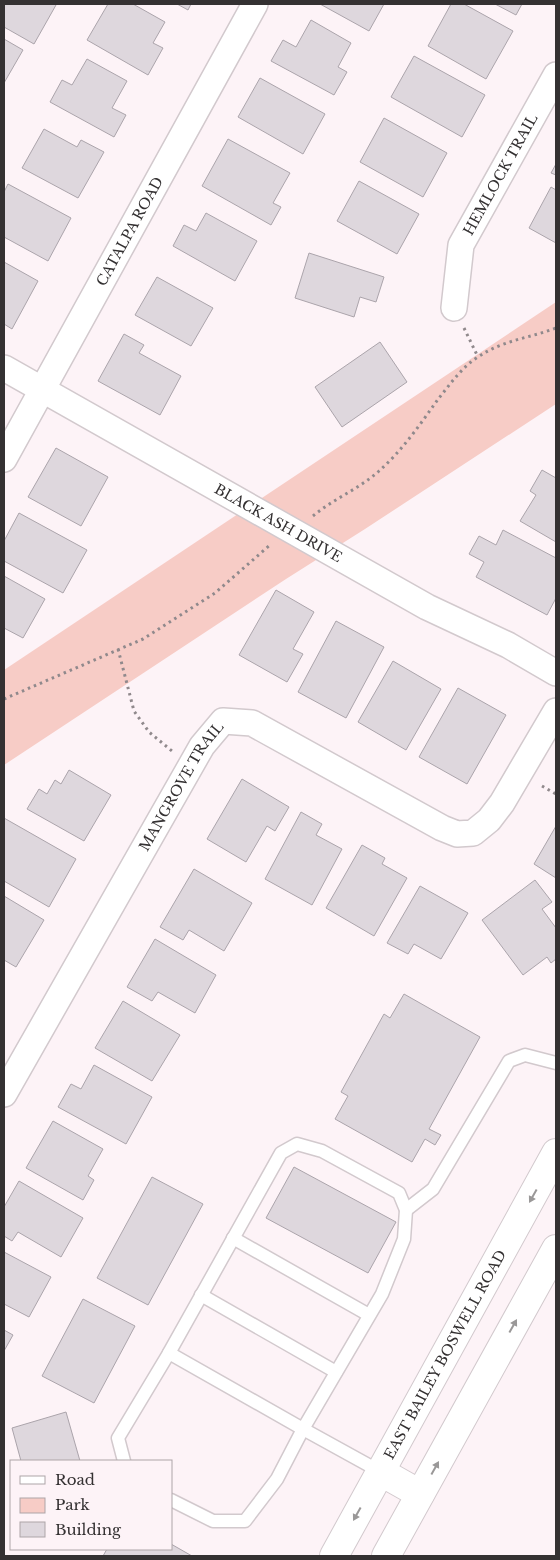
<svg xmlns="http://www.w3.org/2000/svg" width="560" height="1560" font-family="'Libre Baskerville',serif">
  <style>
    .green { fill: #f7ccc6 }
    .building { fill: #ded7dd; stroke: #aba4ab }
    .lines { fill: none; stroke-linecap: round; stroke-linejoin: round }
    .lane-casing { stroke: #d2c9cd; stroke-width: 15 }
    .street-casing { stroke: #d2c9cd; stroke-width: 28 }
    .secondary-casing { stroke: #d2c9cd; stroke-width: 30 }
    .path { stroke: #90898c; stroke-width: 3; stroke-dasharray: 2.5 4; stroke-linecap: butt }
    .lane { stroke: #fff; stroke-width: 12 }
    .street { stroke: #fff; stroke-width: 25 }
    .secondary { stroke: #fff; stroke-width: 28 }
    .oneway { fill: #9a9898 }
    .labels { text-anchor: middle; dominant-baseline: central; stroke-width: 4.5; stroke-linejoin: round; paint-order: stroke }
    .street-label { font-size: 14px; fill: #343132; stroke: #fdf3f7 }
  </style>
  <rect width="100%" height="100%" fill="#fdf3f7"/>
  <polygon class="green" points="556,302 556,404 365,529 286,579 4,765 4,670"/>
  <g class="building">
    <polygon points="4,4 54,4 56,5 34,44 4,27"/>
    <polygon points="108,4 133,4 165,22 153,43 163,48 148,75 87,40"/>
    <polygon points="177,4 191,4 188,10"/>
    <polygon points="320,4 384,4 369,31"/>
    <polygon points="451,4 464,4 513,31 486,79 428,46"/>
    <polygon points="495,4 522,4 516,15"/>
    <polygon points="311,20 351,43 338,67 347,72 334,95 271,61 283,40 296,47"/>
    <polygon points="4,39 23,50 4,83"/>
    <polygon points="414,56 485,95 462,137 391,97"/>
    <polygon points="87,59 127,81 112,108 126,115 114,137 50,102 62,80 72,85"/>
    <polygon points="260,78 325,114 303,154 238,117"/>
    <polygon points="384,118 447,153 423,197 360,162"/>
    <polygon points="44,129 77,147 81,140 104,152 78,198 22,168"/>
    <polygon points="228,139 290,173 273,203 281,207 271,225 202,186"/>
    <polygon points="556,164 556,175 551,173"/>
    <polygon points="359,181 419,214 397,254 337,221"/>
    <polygon points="8,184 71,218 48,261 4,237 4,192"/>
    <polygon points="551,187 556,190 556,243 529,228"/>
    <polygon points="206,213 257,241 235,281 173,246 184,225 196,231"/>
    <polygon points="309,253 384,277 376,302 360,297 354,317 295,298"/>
    <polygon points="4,262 38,281 12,329 4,324"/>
    <polygon points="157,277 213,308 191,346 135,315"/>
    <polygon points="124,334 144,345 139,353 181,376 160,415 98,381"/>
    <polygon points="380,342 407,382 342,427 315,387"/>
    <polygon points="56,448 108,477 81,526 28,497"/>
    <polygon points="542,470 556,478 556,542 520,521 536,495 530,491"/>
    <polygon points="19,513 87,550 63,593 4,561 4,541"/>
    <polygon points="503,530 556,558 556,598 547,615 476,577 484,562 469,554 479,536 496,545"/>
    <polygon points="4,576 45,599 23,638 4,628"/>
    <polygon points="276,590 314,612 293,649 303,654 287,682 239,655"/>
    <polygon points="336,621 384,647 346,718 298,692"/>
    <polygon points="393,661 441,689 406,750 358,722"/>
    <polygon points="458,688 506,715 467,784 419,757"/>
    <polygon points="69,770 111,795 84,841 27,809 39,789 47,794 55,780 61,784"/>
    <polygon points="242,779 289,807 275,831 267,826 246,862 207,839"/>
    <polygon points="301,812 322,824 316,835 342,849 312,905 265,879"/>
    <polygon points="4,818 76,859 49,907 4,881"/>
    <polygon points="556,826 556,878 534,864"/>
    <polygon points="362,845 385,858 382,864 407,878 374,936 326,908"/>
    <polygon points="194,869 252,903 224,951 189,930 183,940 160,927"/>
    <polygon points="535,880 552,902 542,909 556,928 556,959 551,963 547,957 523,975 482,920"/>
    <polygon points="420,886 468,913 441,959 414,944 408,954 387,943"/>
    <polygon points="4,896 44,920 16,967 4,960"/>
    <polygon points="155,939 216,975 195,1013 158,992 152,1001 127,987"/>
    <polygon points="404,994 480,1037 429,1129 441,1135 435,1145 425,1139 412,1162 335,1119 348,1096 341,1092 384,1014 390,1018"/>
    <polygon points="123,1001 180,1035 152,1081 95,1048"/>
    <polygon points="94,1065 152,1097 126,1144 58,1107 71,1084 81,1089"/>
    <polygon points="53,1121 103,1149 88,1176 94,1180 83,1200 26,1168"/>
    <polygon points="294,1167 396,1222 368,1273 266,1218"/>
    <polygon points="152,1177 203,1204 148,1305 97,1278"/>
    <polygon points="19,1181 83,1218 61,1257 18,1232 12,1241 4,1236 4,1207"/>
    <polygon points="4,1252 51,1277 29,1317 4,1304"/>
    <polygon points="83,1299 135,1326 94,1403 42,1376"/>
    <polygon points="4,1330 13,1335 4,1351"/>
    <polygon points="66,1412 80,1461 21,1461 12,1428"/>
    <polygon points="171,1544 192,1556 103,1556 107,1549 171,1549"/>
  </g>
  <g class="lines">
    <g class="lane-casing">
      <g id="lane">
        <polyline points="406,1210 433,1189 509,1061 525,1055 556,1063"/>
        <polyline points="233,1238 369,1315"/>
        <polyline points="201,1295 336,1372"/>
        <polyline points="169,1353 303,1429 277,1479 245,1521 213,1521 171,1500"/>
        <polyline points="124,1461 118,1438 169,1353 281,1153 297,1144 322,1151 399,1193 406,1210 404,1239 382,1294 303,1429 381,1472"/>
      </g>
    </g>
    <g class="street-casing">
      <g id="street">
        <path id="s1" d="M 454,308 L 461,245 L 556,75"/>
        <path id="s2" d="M 4,368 L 427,607 L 508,645 L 556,673"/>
        <path id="s3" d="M 4,459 L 255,4"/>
        <path id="s4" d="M 4,1094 L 202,746 L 223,721 L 252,723 L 442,828 L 457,834 L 473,833 L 489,820 L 502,803 L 556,711"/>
      </g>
    </g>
    <g class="secondary-casing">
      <g id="secondary">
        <polyline points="381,1472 420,1494"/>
        <path id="s5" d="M 334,1556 L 556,1153"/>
        <polyline points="386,1556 556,1249"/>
      </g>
    </g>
    <g class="path">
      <polyline points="464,328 478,357"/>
      <path d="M 313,516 C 333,499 359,489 379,471 C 402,451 421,423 439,398 C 451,383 462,367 478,357 C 503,340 530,338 556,328"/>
      <polyline points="118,649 134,711 149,732 172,751"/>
      <polyline points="4,699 143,639 215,593 270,545"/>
      <polyline points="542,786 556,794"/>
    </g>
    <use href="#lane" class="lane"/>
    <use href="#street" class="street"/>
    <use href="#secondary" class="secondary"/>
  </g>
  <defs><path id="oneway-solid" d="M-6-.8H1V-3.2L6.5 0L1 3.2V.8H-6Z" transform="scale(1.25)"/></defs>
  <g class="oneway">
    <use href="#oneway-solid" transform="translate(533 1196) rotate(119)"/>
    <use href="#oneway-solid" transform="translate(513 1326) rotate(-61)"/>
    <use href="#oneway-solid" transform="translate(435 1468) rotate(-61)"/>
    <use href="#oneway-solid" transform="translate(357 1514) rotate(119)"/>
  </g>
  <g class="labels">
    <g class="street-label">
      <text stroke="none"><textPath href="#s1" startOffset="144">HEMLOCK TRAIL</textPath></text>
      <text stroke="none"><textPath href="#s3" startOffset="260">CATALPA ROAD</textPath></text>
      <text stroke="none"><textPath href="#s2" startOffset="315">BLACK ASH DRIVE</textPath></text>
      <text stroke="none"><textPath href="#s4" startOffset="355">MANGROVE TRAIL</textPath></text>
      <text stroke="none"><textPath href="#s5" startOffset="230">EAST BAILEY BOSWELL ROAD</textPath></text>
    </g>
  </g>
  <rect width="560" height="1560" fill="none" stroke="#343132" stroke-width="10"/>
  <rect x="10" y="1460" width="162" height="90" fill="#fdf3f7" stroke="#ada5a8"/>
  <rect x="20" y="1476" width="25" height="8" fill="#ffffff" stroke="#ada5a8"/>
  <text x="55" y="1485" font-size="15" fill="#343132">Road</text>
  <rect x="20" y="1498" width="25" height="15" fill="#f7ccc6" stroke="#ada5a8"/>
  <text x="55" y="1510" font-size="15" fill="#343132">Park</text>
  <rect x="20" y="1522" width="25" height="15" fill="#ded7dd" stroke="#ada5a8"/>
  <text x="55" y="1535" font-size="15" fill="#343132">Building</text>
</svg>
